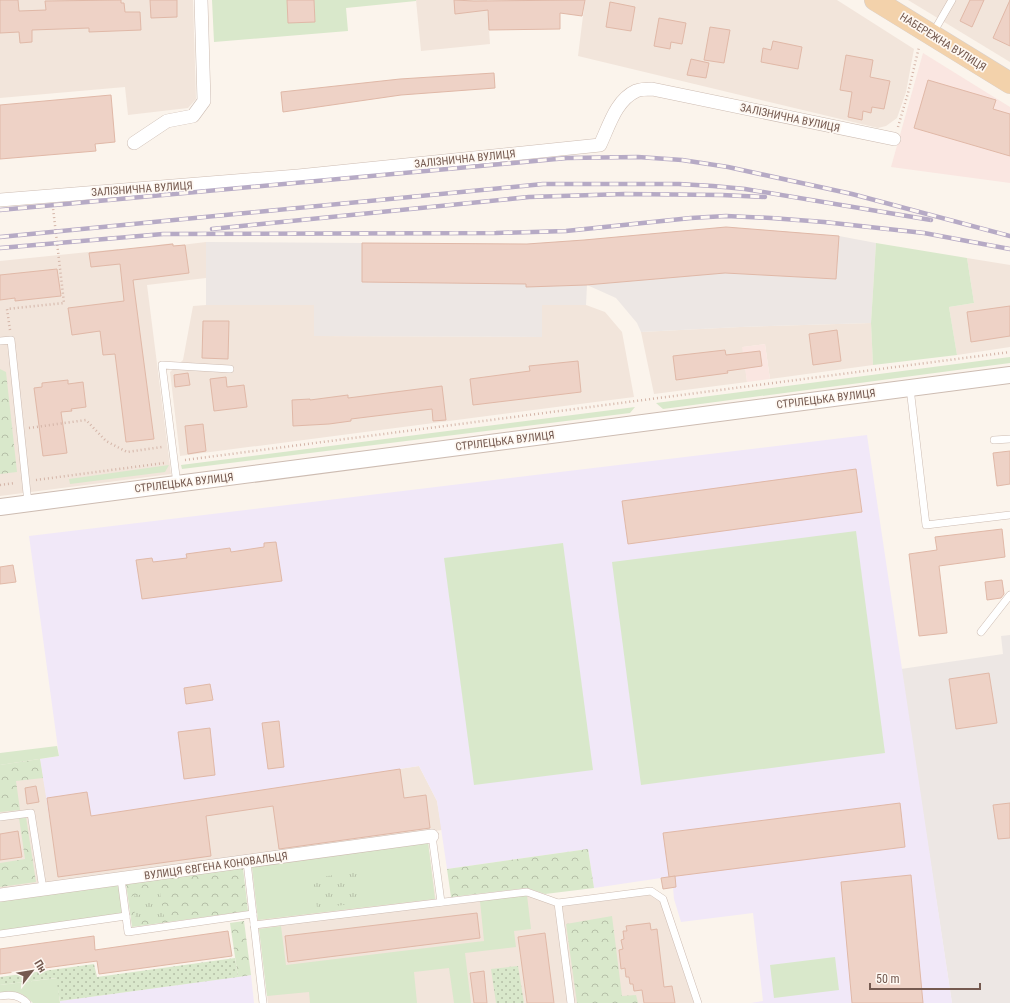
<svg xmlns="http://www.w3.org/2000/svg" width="1010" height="1003" font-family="'Roboto Condensed',sans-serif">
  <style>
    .residential { fill: #f2e5db }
    .commercial { fill: #fae6e1 }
    .industrial { fill: #ede7e4 }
    .education { fill: #f1e8f8 }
    .grass { fill: #d9e8cb }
    .forest { fill: url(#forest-crowns) }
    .park { fill: url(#park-tufts) }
    .garden { fill: url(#garden-dots) }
    .building { fill: #eed2c6; stroke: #e0b8a7 }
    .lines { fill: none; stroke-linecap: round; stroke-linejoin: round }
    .service-casing { stroke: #cdbcb2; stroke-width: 8 }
    .minor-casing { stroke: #cdbcb2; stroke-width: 14 }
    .tertiary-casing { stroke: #cdbcb2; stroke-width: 18 }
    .primary-casing { stroke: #d8d1ce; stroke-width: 22 }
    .path { stroke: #d4b5a8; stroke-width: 2.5; stroke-dasharray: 1 3; stroke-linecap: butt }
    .service { stroke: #fff; stroke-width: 7 }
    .minor { stroke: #fff; stroke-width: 13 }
    .tertiary { stroke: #fff; stroke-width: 16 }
    .primary { stroke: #f3d2ab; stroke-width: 21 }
    .rail-casing { stroke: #b6aac5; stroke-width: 4.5 }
    .rail { stroke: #fef8f2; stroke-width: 3; stroke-dasharray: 9; stroke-linecap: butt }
    .labels { text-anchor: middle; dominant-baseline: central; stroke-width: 3.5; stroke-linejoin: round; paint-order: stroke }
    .street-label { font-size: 11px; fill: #755a50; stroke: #fef8f2 }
  </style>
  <defs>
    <pattern id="forest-crowns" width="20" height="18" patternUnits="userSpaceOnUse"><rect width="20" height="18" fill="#d9e8cb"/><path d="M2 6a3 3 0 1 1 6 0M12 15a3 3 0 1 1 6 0" fill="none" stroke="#b5bfa7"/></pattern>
    <pattern id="park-tufts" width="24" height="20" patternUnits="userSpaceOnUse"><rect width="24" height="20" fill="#d9e8cb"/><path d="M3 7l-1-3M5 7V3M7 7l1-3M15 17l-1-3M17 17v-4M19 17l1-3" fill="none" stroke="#b5bfa7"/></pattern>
    <pattern id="garden-dots" width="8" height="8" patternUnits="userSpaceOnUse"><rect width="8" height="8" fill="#d9e8cb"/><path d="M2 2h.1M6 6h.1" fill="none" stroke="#b5bfa7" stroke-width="1.8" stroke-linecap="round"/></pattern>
  </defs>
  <rect width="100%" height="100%" fill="#fbf4ec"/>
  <g class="residential">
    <polygon points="0,0 193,0 196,99 188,108 128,115 125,87 0,98"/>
    <polygon points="416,0 487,0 490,44 421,51"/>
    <polygon points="585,0 837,0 914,49 906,92 897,118 886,126 878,128 578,56"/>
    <polygon points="908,0 1010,0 1010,62"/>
    <polygon points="206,242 206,278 147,285 171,474 0,496 0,261 118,249 118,253 131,249 145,247 146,249 159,248 158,245 173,243 173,246"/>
    <polygon points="967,258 1010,265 1010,347 957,355 949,307 974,303"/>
    <polygon points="206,305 314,305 314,336 541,337 542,305 586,305 605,312 622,332 634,397 180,456 170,372 183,360 193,306"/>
    <polygon points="871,323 873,365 770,379 765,344 743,347 747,382 654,394 641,332 740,327"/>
    <polygon points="40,759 51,822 419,766 437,801 442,830 0,890 0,765"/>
    <polygon points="428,842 437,907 527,895 558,907 650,895 660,901 694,1003 268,1003 252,867"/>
  </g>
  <g class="commercial">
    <polygon points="923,53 1010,107 1010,183 891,167"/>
    <polygon points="765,344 770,379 747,382 742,347"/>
  </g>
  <g class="industrial">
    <polygon points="726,227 839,236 876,243 871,323 740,327 641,332 637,323 616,298 587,285 586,305 542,305 542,337 314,336 314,305 206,305 206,242 526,244 584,240"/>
    <polygon points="1010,635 1010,1003 952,1003 901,669 1003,654 1001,636"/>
  </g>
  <g class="education">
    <polygon points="867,435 952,1003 751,1003 763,1001 753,913 681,922 674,899 673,888 663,889 661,878 594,888 588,849 447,869 437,801 419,766 50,822 40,759 59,756 29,536"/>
    <polygon points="251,975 254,1003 60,1003 60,1001"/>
  </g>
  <g class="grass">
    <polygon points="212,0 416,0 416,1 346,8 348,31 214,42"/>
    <polygon points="876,243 967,258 974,303 949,307 957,355 873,365 871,323"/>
    <polygon points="1010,357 1010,363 663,409 656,403"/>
    <polygon points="635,407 630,413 182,469 181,465"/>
    <polygon points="169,465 165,472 70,484 69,479"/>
    <polygon points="856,531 885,753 641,785 612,562"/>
    <polygon points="563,543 593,770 474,785 444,558"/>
    <polygon points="57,746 59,756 0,765 0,753"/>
    <polygon points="428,842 435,899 258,920 252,867"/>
    <polygon points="119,885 124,914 0,931 0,901"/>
    <polygon points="527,895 531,929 514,931 516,947 465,953 471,1003 454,1003 449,968 414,972 417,1003 310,1003 309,992 267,996 259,929 281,926 286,965 484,941 480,901"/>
    <polygon points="835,957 839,990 774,998 770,965"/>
    <path d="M 57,978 L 60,1003 L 33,1003 C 21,992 17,990 0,993 L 0,985 Z"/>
  </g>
  <g class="forest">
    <polygon points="0,369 6,372 17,472 0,474"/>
    <polygon points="40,759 43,778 16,781 20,810 0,812 0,765"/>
    <polygon points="26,817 36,882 0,887 0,863 25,859 19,818"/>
    <polygon points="588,849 594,888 545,894 527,888 451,897 447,869"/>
    <polygon points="243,868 248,911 132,927 126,884"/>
    <polygon points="612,916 622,996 636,995 638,1003 577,1003 566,924"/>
    <polygon points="244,921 251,975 238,977 230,923"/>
  </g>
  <g class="park">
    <polygon points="357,872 361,903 317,908 313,878"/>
    <polygon points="160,892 164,917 136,921 132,896"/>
  </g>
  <g class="garden">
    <polygon points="235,958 238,977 60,1001 56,978 0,985 0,977 94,964 97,977"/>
    <polygon points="518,966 524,1003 496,1003 491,969"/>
  </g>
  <g class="building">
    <polygon points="0,0 18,0 19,11 46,10 45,1 121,0 121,3 124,3 125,12 140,12 141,30 89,32 89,28 32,30 32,42 20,43 19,32 0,33"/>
    <polygon points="150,0 177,0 177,17 151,18"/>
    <polygon points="287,0 314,0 315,22 288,23"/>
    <polygon points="454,0 474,1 585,0 582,16 560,13 560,29 489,30 488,10 455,14"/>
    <polygon points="970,0 984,0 972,27 960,21"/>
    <polygon points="1010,0 1010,46 993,38"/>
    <polygon points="610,2 635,7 631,31 606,27"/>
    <polygon points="659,18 686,23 682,44 671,42 670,49 654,46"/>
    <polygon points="710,27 730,30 724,63 704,60"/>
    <polygon points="773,41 802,47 798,69 761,62 763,48 771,50"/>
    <polygon points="846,55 873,60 870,77 890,81 884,109 872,107 871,113 863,111 862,120 848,117 852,92 840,90"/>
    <polygon points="691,59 709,63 706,78 687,75"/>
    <polygon points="494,73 495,88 401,95 283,112 281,92 400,79"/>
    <polygon points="928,80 996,100 993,109 1010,114 1010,156 914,128"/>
    <polygon points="111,95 115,142 95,144 96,151 0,159 0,105"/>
    <polygon points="726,227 839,236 836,279 725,273 586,285 526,287 526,284 362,282 362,243 527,244 584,240"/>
    <polygon points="173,244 173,246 185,245 189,273 133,280 154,439 126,442 115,354 103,355 100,331 72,335 68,308 124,301 120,264 91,267 89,253"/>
    <polygon points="57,269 61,296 15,301 15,298 0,300 0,275"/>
    <polygon points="1010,306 1010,336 971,342 967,312"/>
    <polygon points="203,321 229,321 228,359 202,358"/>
    <polygon points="837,330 841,361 813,365 809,334"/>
    <polygon points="725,350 726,355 760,351 762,366 727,371 728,373 676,380 673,356"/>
    <polygon points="578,361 581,392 473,405 470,379 530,371 529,366"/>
    <polygon points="188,373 190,385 175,387 174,375"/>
    <polygon points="226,377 227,387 244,385 247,407 214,411 210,379"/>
    <polygon points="68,380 68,384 83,382 86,407 71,409 72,411 61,412 67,453 43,456 34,388 42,387 42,383"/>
    <polygon points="442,386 446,420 433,421 432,409 351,419 351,421 329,424 293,426 292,400 310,399 310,400 348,395 348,398"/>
    <polygon points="203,424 206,451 188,454 185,426"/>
    <polygon points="1010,451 1010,484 997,486 993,453"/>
    <polygon points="856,469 862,512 628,544 622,501"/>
    <polygon points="1002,529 1005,557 939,566 947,633 919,636 909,554 937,550 935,537"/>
    <polygon points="276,542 282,581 142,599 136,560 152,558 153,562 187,558 186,554 230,548 231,552 264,547 264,543"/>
    <polygon points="13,565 16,582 0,584 0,567"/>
    <polygon points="1002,580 1004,594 1001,598 987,600 985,582"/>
    <polygon points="989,673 997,723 956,729 949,679"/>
    <polygon points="210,684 213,700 186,704 184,688"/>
    <polygon points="279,721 284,767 268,769 262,723"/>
    <polygon points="210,728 215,775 184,779 178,732"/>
    <polygon points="400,769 404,798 426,795 430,828 279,849 273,806 206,816 211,856 58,877 47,798 87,792 91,816"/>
    <polygon points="36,786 39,802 27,804 25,788"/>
    <polygon points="900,803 905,847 669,877 663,833"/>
    <polygon points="1010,803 1010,838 998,839 993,805"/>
    <polygon points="18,831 22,857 0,860 0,834"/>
    <polygon points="911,875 923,1003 852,1003 841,882"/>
    <polygon points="675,876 676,887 663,889 661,878"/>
    <polygon points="477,913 480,938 288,962 285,936"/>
    <polygon points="650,923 651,930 657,929 664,987 672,986 675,1003 644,1003 642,990 634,991 633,984 630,984 629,977 626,977 625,968 621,969 619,950 623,949 621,940 624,939 623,931 627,931 626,926"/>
    <polygon points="228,931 232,956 99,974 97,961 0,974 0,949 94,936 95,950"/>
    <polygon points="545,933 554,1003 527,1003 518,937"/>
    <polygon points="484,971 487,1003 474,1003 470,973"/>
  </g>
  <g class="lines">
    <g class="service-casing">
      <g id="service">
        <polyline points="933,33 952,0"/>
        <polyline points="0,341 11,340 28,503"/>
        <polyline points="910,388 926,525 1010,515"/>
        <polyline points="994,440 1010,439"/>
        <polyline points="177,484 162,365 230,369"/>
        <polyline points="981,632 1010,595"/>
        <polyline points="0,817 31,813 43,889"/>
        <polyline points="432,836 441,902"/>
        <polyline points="247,862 263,1003"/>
        <polyline points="121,879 128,932 253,914"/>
        <polyline points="558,903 571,1003"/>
        <polyline points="254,925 527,892 558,903 651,891 663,899 698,1003"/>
        <polyline points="0,934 126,916"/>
        <path d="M 0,996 C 11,994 19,995 27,1003"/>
      </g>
    </g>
    <g class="minor-casing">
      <g id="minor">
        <polyline points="134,143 167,121 193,116 204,101 201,0"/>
        <path d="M 0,200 L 298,176 L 600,145 C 609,126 616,100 636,91 C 641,89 647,89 652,89 L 894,139"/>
        <polyline points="0,895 432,836"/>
      </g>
    </g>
    <g class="tertiary-casing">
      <polyline id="tertiary" points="0,507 1010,375"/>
    </g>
    <g class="primary-casing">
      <polyline id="primary" points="875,0 1010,83"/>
    </g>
    <g class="path">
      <polyline points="898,127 908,93 919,47"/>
      <polyline points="10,330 7,309 64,303 53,208"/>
      <polyline points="29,428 86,420 106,441 127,452 162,447"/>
      <polyline points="185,460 1010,352"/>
      <polyline points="36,480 164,463"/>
      <polyline points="0,485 15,483"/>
    </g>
    <use href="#service" class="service"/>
    <use href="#minor" class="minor"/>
    <use href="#tertiary" class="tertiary"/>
    <use href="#primary" class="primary"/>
    <g class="rail-casing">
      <g id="rail">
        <polyline points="0,210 567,158 638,157 682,160 728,167 852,194 1010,236"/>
        <polyline points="212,229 529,197 625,194 722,195 765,197"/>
        <polyline points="0,237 543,184 679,184 713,186 745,189 931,220"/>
        <polyline points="0,248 163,234 496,233 566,231 691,218 726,216 771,218 824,222 924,233 1010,249"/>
      </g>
    </g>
    <use href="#rail" class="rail"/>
  </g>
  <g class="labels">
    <g class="street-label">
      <text transform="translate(943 42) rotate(32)">НАБЕРЕЖНА ВУЛИЦЯ</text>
      <text transform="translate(790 118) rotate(12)">ЗАЛІЗНИЧНА ВУЛИЦЯ</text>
      <text transform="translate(465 159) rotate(-6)">ЗАЛІЗНИЧНА ВУЛИЦЯ</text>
      <text transform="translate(142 189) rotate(-4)">ЗАЛІЗНИЧНА ВУЛИЦЯ</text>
      <text transform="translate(826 399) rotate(-7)">СТРІЛЕЦЬКА ВУЛИЦЯ</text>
      <text transform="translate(505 441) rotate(-7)">СТРІЛЕЦЬКА ВУЛИЦЯ</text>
      <text transform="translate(184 483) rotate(-7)">СТРІЛЕЦЬКА ВУЛИЦЯ</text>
      <text transform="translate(216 866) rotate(-8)">ВУЛИЦЯ ЄВГЕНА КОНОВАЛЬЦЯ</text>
    </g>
  </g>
  <g transform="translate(32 971) rotate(59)" stroke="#fef8f2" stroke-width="3" paint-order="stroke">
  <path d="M0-3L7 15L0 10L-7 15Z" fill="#755a50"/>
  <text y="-6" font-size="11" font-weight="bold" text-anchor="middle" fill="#755a50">Пн</text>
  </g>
  <path d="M870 983v6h110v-6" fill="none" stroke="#755a50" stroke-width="2"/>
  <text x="876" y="983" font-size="12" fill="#755a50" stroke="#fef8f2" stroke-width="3" paint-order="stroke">50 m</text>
</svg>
